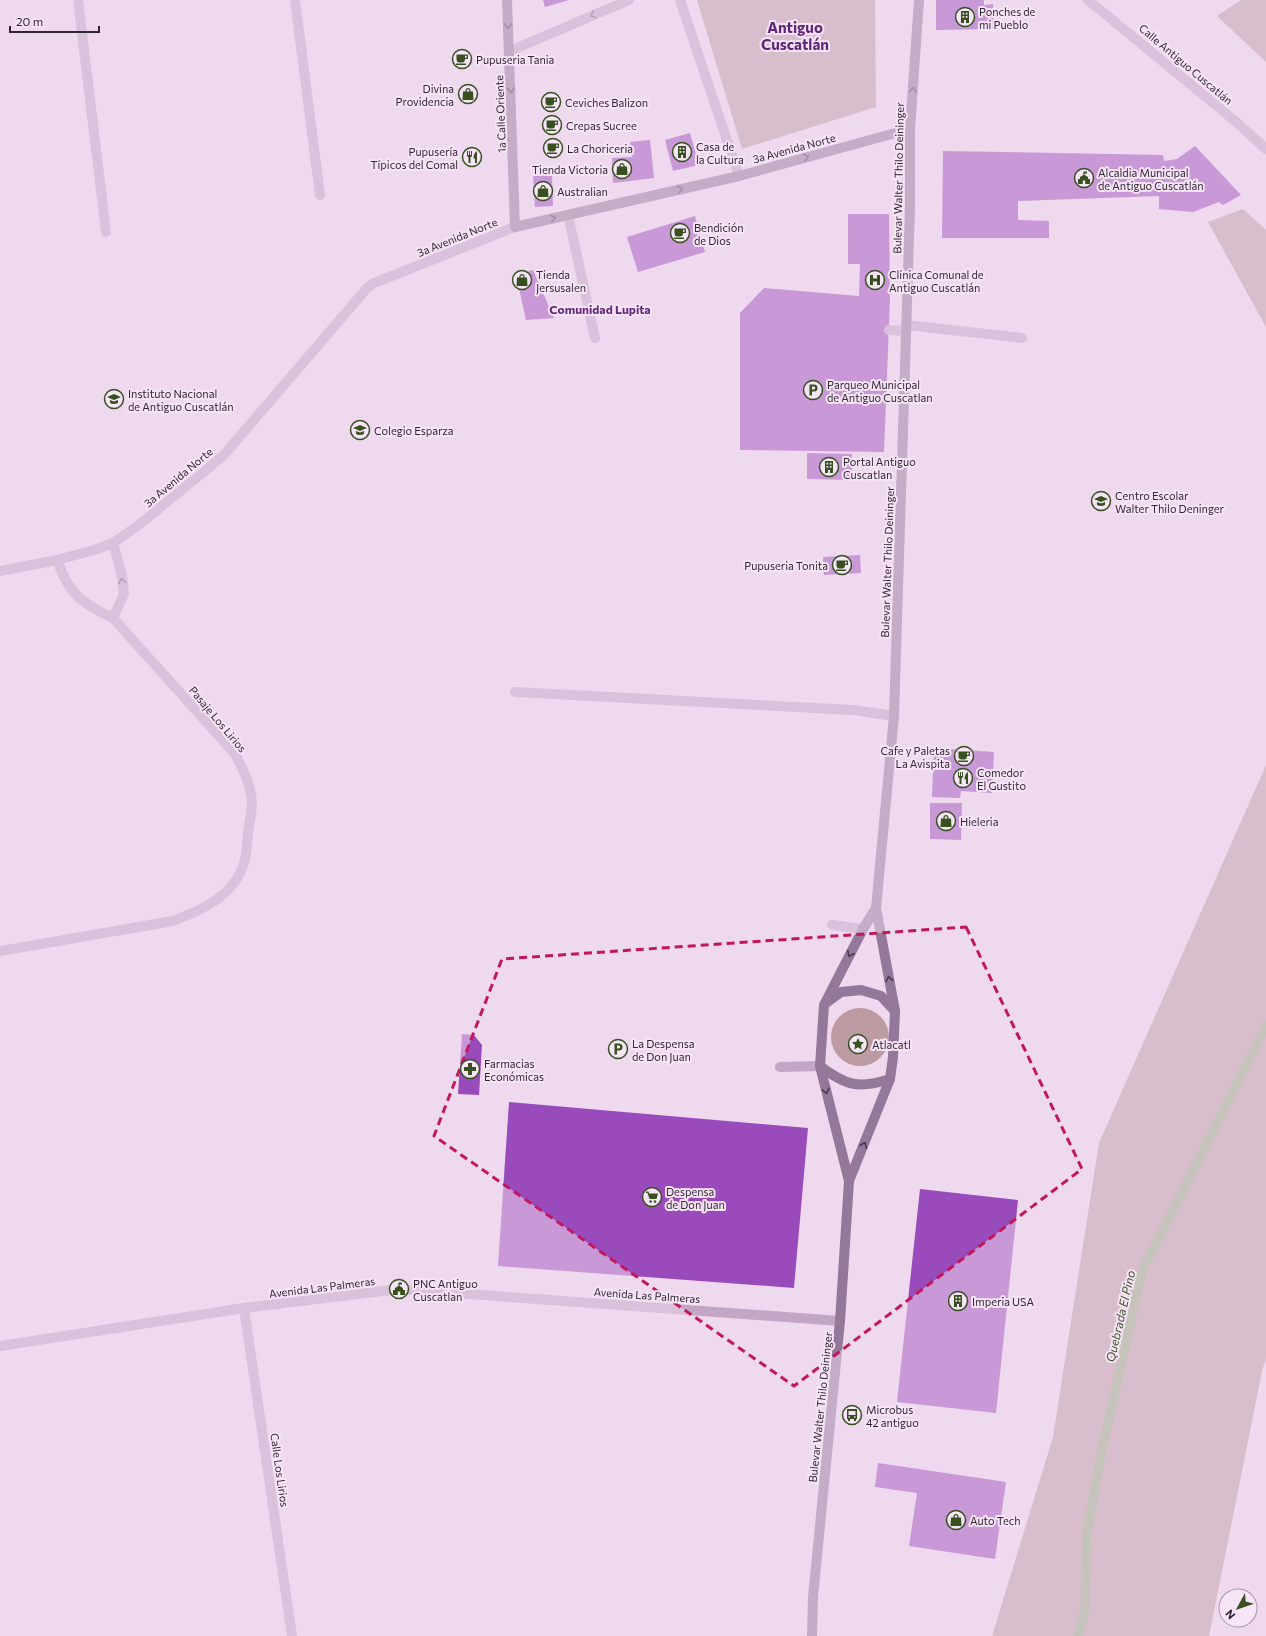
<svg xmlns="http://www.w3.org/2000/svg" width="1266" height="1636" font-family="Commissioner,sans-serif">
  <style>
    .green { fill: #bc9ba2 }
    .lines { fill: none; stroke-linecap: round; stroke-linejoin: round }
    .stream { stroke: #92a97b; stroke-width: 9 }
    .building { fill: #994abb }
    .service { stroke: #c3a6c5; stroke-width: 10 }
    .pedestrian { stroke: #c3a6c5; stroke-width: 10 }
    .minor { stroke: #c3a6c5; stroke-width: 10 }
    .tertiary { stroke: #c3a6c5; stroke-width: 10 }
    .secondary { stroke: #937899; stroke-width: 10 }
    .oneway { stroke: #726074 }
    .oneway2 { stroke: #493a4c }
    .marked { fill: none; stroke: #c2185b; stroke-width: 3; stroke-dasharray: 8 5; stroke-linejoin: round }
    .labels { text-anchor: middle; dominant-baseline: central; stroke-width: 4; stroke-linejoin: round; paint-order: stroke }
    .poi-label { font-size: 11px; fill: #302632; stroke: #f7e5f7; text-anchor: start }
    .street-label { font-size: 11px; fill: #302632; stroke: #f7e5f7 }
    .neighbourhood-label { font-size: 12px; font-weight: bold; fill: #61267a; stroke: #f7e5f7 }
    .water-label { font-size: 12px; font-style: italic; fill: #375020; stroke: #f7e5f7 }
    .district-label { font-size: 15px; font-weight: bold; fill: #61267a; stroke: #f7e5f7 }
  </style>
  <rect width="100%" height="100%" fill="#eed9ef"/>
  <g class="green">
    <polygon points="697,0 875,0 876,107 742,149"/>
    <polygon points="1241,0 1266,0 1266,62 1217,16"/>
    <polygon points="1243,209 1266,230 1266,327 1208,222"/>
    <polygon points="1266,765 1266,1359 1262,1371 1209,1636 992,1636 1053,1437 1099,1143"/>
    <circle cx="860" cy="1037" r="29"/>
  </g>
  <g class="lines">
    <polyline class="stream" points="1078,1636 1085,1609 1087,1533 1102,1450 1142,1271 1266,1026"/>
  </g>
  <g class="building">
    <polygon points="543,0 569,0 545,7"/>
    <polygon points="936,0 984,0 984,5 993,4 994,29 936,30"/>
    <polygon points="690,133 699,165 673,171 665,140"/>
    <polygon points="650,140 654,178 613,183 612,158 632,157 630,142"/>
    <polygon points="1195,146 1241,195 1223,205 1219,202 1193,212 1159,209 1159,196 1018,201 1018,220 1049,221 1049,238 942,238 943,151 1163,155 1164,161 1177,159"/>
    <polygon points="552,175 553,206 535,207 533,176"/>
    <polygon points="848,214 889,214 890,299 884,452 740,450 740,313 764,288 859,296 860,264 848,264"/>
    <polygon points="695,216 705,252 638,272 627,237"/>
    <polygon points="533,270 554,318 526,320 516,275"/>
    <polygon points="807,453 852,454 852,480 807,479"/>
    <polygon points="860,555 861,573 824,575 823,557"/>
    <polygon points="934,748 994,752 992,793 961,791 960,798 932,797"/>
    <polygon points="930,803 962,803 961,840 930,839"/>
    <polygon points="462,1034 474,1035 482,1045 479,1095 458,1094"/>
    <polygon points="509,1102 808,1128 794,1288 498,1266"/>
    <polygon points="920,1189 1018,1200 996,1413 897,1402"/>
    <polygon points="878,1463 1006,1482 995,1559 909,1546 917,1493 875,1487"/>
  </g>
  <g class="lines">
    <g class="service">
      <polyline points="78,0 106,232"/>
      <polyline points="295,0 320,195"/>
      <polyline points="568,215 595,338"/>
      <polyline points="906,325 1022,338"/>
      <polyline points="889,330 906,331"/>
      <polyline points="832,925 863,929"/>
      <polyline points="780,1067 820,1066"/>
    </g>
    <polyline class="pedestrian" points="680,0 739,176"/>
    <g class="minor">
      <polyline points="1088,0 1235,121 1266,149"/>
      <polyline points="510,51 629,0"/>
      <polyline points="515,692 853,710 894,716"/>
      <path d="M 0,951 L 173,921 C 202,910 234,896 244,863 C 247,854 247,843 248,833 C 249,823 252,812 252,803 C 251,785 243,769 235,754 L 113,618 C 81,603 69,594 57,560"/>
      <polyline points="244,1308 292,1636"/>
    </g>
    <g class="tertiary">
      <polyline points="0,571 57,560 94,550 113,543 140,524 223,456 368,287 374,283 515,227"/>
      <polyline points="113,618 124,594 122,576 113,543"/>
      <polyline points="0,1346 244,1308 399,1289 840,1321"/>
    </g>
    <g class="secondary">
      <polyline points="507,0 515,227 739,176 910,129"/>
      <polyline points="826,1003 841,992 861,990 881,996 895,1011"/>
      <path d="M 820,1066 C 846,1086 859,1089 890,1079"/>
      <polyline points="849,1181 890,1079 893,1057 895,1011 876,908 894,716 910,207 910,129 919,0"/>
      <polyline points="812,1636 813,1597 840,1321 849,1181 820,1066 824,1005 863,929 876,908"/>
    </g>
  </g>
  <defs><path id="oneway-chevron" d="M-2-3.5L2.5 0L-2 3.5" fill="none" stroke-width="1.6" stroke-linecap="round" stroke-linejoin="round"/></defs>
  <g class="oneway">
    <use href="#oneway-chevron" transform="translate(593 15) rotate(157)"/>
    <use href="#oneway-chevron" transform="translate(122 581) rotate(-97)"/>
  </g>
  <g class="oneway2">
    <use href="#oneway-chevron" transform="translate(508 26) rotate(87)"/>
    <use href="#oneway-chevron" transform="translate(511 90) rotate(88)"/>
    <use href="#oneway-chevron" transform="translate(913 90) rotate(-86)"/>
    <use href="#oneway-chevron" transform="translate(806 157) rotate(-15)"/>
    <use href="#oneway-chevron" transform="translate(680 189) rotate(-13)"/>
    <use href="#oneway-chevron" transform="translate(553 218) rotate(-13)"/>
    <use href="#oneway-chevron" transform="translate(850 954) rotate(117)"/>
    <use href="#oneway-chevron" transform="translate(889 979) rotate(-101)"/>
    <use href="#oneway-chevron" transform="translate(826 1091) rotate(76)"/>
    <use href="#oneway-chevron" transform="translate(864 1145) rotate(-68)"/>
  </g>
  <path d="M0 0H1266V1636H0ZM 966,927 L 1082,1169 L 794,1386 L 434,1136 L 502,959 Z" fill="#eed9ef" fill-opacity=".55" fill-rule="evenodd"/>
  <path class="marked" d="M 966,927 L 1082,1169 L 794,1386 L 434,1136 L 502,959 Z"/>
  <defs>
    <g id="building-ring" transform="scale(1)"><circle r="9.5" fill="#f7e5f7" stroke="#375020" stroke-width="1.5"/><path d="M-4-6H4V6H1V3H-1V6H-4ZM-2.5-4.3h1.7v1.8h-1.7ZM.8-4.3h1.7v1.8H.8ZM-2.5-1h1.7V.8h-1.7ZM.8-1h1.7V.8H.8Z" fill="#375020"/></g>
    <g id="cafe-ring" transform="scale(1)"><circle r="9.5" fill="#f7e5f7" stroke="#375020" stroke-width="1.5"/><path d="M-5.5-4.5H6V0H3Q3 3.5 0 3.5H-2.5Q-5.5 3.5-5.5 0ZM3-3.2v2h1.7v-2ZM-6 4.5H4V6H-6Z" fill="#375020"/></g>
    <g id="shop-ring" transform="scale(1)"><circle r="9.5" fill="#f7e5f7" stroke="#375020" stroke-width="1.5"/><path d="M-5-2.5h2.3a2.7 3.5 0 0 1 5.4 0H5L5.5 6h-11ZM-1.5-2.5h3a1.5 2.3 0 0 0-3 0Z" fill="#375020"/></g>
    <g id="restaurant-ring" transform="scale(1)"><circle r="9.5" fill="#f7e5f7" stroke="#375020" stroke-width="1.5"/><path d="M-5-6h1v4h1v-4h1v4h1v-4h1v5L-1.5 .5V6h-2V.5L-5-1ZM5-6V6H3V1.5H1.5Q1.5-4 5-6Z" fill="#375020"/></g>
    <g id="civic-ring" transform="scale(1)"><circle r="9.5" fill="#f7e5f7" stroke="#375020" stroke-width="1.5"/><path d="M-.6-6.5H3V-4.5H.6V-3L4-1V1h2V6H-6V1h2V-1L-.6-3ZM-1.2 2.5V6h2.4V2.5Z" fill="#375020"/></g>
    <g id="hospital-ring" transform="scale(1)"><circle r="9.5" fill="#f7e5f7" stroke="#375020" stroke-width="1.5"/><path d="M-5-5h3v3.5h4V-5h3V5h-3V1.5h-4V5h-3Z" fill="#375020"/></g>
    <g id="parking-ring" transform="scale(1)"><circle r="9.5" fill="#f7e5f7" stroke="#375020" stroke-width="1.5"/><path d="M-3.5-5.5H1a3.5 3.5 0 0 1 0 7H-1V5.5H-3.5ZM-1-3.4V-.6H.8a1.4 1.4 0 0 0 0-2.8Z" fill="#375020"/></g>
    <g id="school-ring" transform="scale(1)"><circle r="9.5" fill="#f7e5f7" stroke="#375020" stroke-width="1.5"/><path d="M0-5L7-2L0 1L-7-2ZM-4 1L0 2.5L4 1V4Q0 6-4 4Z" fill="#375020"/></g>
    <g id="sight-ring" transform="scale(1)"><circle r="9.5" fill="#f7e5f7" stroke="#375020" stroke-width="1.5"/><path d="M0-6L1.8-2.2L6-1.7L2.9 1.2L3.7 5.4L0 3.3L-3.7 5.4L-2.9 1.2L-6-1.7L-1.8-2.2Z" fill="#375020"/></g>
    <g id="pharmacy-ring" transform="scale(1)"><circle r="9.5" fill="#f7e5f7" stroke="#375020" stroke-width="1.5"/><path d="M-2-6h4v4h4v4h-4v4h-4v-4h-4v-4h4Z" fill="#375020"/></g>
    <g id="supermarket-ring" transform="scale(1)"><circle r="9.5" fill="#f7e5f7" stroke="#375020" stroke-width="1.5"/><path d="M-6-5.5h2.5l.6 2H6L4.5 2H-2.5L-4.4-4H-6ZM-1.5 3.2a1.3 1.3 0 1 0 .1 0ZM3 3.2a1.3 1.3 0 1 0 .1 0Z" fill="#375020"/></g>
    <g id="bus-ring" transform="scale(1)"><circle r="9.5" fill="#f7e5f7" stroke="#375020" stroke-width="1.5"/><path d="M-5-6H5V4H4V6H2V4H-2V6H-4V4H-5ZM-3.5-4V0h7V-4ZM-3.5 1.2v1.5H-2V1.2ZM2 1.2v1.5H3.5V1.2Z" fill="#375020"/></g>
  </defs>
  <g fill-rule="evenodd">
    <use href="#building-ring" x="965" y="17"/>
    <use href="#cafe-ring" x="462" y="59"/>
    <use href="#shop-ring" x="468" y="94"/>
    <use href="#cafe-ring" x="551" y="102"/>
    <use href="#cafe-ring" x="552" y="125"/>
    <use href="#cafe-ring" x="553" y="148"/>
    <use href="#building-ring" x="682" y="152"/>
    <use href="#restaurant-ring" x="472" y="157"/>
    <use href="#shop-ring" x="622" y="169"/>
    <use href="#civic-ring" x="1084" y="178"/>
    <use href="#shop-ring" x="543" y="191"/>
    <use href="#cafe-ring" x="680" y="233"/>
    <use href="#shop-ring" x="522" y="280"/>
    <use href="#hospital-ring" x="875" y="280"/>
    <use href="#parking-ring" x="813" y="390"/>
    <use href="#school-ring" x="114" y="399"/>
    <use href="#school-ring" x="360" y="430"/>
    <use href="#building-ring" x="829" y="467"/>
    <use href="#school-ring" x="1101" y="501"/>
    <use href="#cafe-ring" x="842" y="565"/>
    <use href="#cafe-ring" x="964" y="756"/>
    <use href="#restaurant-ring" x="963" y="778"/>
    <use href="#shop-ring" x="946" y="821"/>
    <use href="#sight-ring" x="858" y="1044"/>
    <use href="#parking-ring" x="618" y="1049"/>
    <use href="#pharmacy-ring" x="470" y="1069"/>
    <use href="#supermarket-ring" x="652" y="1197"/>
    <use href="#civic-ring" x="399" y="1289"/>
    <use href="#building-ring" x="958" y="1301"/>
    <use href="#bus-ring" x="852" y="1415"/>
    <use href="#shop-ring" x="956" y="1520"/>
  </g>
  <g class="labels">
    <g class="poi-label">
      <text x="979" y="11">Ponches de<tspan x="979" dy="13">mi Pueblo</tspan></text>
      <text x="476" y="59">Pupuseria Tania</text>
      <text x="454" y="88" text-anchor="end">Divina<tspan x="454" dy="13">Providencia</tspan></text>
      <text x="565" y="102">Ceviches Balizon</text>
      <text x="566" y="125">Crepas Sucree</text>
      <text x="696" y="146">Casa de<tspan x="696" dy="13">la Cultura</tspan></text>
      <text x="567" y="148">La Choriceria</text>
      <text x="458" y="151" text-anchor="end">Pupusería<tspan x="458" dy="13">Típicos del Comal</tspan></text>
      <text x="608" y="169" text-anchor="end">Tienda Victoria</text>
      <text x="1098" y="172">Alcaldia Municipal<tspan x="1098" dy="13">de Antiguo Cuscatlán</tspan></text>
      <text x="557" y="191">Australian</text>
      <text x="694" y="227">Bendición<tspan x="694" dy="13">de Dios</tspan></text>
      <text x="536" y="274">Tienda<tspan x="536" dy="13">Jersusalen</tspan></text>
      <text x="889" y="274">Clínica Comunal de<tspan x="889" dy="13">Antiguo Cuscatlán</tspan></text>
      <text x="827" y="384">Parqueo Municipal<tspan x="827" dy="13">de Antiguo Cuscatlan</tspan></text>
      <text x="128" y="393">Instituto Nacional<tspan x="128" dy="13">de Antiguo Cuscatlán</tspan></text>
      <text x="374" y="430">Colegio Esparza</text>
      <text x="843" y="461">Portal Antiguo<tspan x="843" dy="13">Cuscatlan</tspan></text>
      <text x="1115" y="495">Centro Escolar<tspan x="1115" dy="13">Walter Thilo Deninger</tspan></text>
      <text x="828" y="565" text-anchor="end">Pupuseria Tonita</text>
      <text x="950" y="750" text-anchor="end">Cafe y Paletas<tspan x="950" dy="13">La Avispita</tspan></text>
      <text x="977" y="772">Comedor<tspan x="977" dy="13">El Gustito</tspan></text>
      <text x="960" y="821">Hieleria</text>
      <text x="632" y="1043">La Despensa<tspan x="632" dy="13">de Don Juan</tspan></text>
      <text x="872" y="1044">Atlacatl</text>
      <text x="484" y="1063">Farmacias<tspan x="484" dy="13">Económicas</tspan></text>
      <text x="666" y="1191">Despensa<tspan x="666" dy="13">de Don Juan</tspan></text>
      <text x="413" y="1283">PNC Antiguo<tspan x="413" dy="13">Cuscatlan</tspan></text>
      <text x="972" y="1301">Imperia USA</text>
      <text x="866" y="1409">Microbus<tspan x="866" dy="13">42 antiguo</tspan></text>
      <text x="970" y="1520">Auto Tech</text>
    </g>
    <g class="street-label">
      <text transform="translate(1186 64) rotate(40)">Calle Antiguo Cuscatlán</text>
      <text transform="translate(500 114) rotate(-92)">1a Calle Oriente</text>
      <text transform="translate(794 148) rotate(-15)">3a Avenida Norte</text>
      <text transform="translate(898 178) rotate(-89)">Bulevar Walter Thilo Deininger</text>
      <text transform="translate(457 237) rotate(-22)">3a Avenida Norte</text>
      <text transform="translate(178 477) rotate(-40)">3a Avenida Norte</text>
      <text transform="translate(887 562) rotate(-88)">Bulevar Walter Thilo Deininger</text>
      <text transform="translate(218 719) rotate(50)">Pasaje Los Lirios</text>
      <text transform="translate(322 1287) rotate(-7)">Avenida Las Palmeras</text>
      <text transform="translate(647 1295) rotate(4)">Avenida Las Palmeras</text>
      <text transform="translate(820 1407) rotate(-84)">Bulevar Walter Thilo Deininger</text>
      <text transform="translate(280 1470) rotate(82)">Calle Los Lirios</text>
    </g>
    <g class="neighbourhood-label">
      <text x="600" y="309">Comunidad Lupita</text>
    </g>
    <g class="water-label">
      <text transform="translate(1120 1316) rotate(-77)">Quebrada El Pino</text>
    </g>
    <g class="district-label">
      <text x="795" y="27">Antiguo<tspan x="795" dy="17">Cuscatlán</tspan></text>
    </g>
  </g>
  <g transform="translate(1238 1608) rotate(230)"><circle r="19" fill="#f7e5f7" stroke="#a799a8"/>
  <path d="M0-3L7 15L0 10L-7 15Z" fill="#375020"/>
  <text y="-6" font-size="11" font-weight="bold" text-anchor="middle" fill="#302632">N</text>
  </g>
  <path d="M10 26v6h89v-6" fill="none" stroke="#302632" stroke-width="2"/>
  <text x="16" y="26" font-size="12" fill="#302632" stroke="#f7e5f7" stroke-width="3" paint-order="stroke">20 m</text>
</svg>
